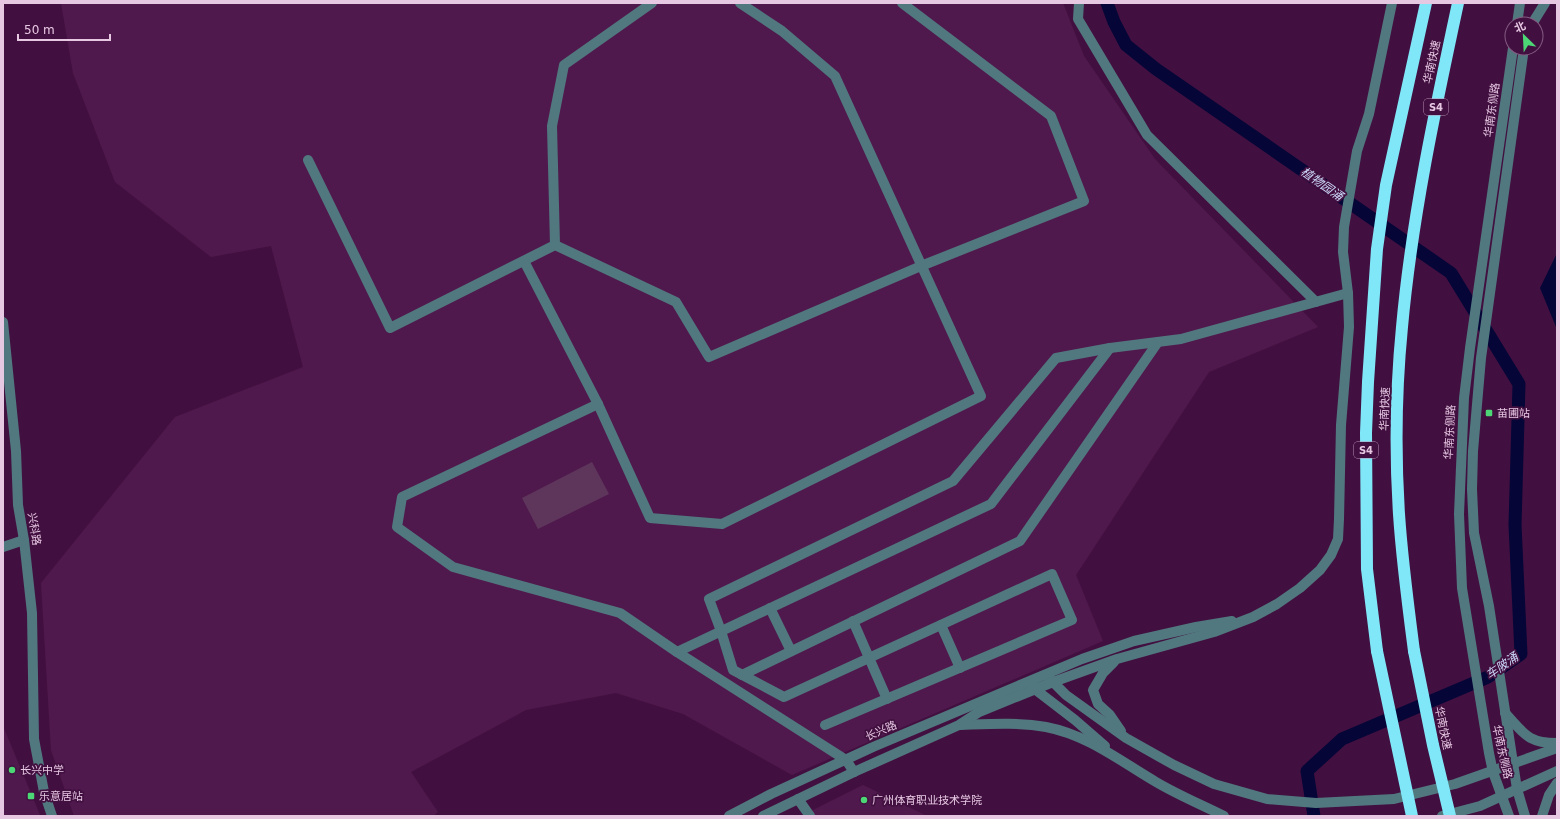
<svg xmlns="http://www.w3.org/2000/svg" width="1560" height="819" font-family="'DejaVu Sans','Noto Sans SC',sans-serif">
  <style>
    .built { fill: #50194d }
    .green { fill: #5e355b }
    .water { fill: #050637 }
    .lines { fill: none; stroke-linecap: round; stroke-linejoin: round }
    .canal { stroke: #050637; stroke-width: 13 }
    .minor { stroke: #51787f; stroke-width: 10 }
    .highway { stroke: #80e7f9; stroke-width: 12 }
    .highway-bridge { stroke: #80e7f9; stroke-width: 12 }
    .poi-dot { fill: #4dd676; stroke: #421040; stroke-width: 1.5 }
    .labels { text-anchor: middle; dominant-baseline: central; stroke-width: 3.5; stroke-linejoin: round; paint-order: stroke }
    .shield { fill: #421040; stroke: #b691b2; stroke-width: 1 }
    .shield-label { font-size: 10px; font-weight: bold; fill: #e7c8e3 }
    .street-label { font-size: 11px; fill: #e7c8e3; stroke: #421040 }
    .poi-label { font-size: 11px; fill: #e7c8e3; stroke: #421040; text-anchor: start }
    .water-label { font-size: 12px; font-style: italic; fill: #cdd9fb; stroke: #421040 }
  </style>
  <rect width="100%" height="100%" fill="#421040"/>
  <g class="built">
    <polygon points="61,3 1063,3 1084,56 1155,159 1318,327 1209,372 1076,575 1103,641 792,775 683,714 616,693 526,710 411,772 438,812 433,816 74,816 51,750 41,583 175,417 303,367 271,246 211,257 115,182 73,73"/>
    <polygon points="3,726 40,815 38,816 3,816"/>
    <polygon points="863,785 927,816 801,816"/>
  </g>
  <polygon class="green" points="592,462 609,494 538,529 522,498"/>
  <polygon class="water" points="1557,253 1557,327 1556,327 1540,288"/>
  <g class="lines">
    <polyline class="canal" points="1107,3 1114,22 1126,45 1156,69 1451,273 1519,384 1515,525 1521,654 1488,677 1342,739 1307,771 1314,816"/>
    <g class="minor">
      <polyline points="1079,3 1078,19 1147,135 1316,302"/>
      <polyline points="1517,24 1520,3"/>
      <polyline points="1532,24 1545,3"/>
      <polyline points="1524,48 1481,358 1473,451 1472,489 1474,533 1489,606 1517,789 1525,816"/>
      <polyline points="308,160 390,328 555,245 552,126 564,65 652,3"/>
      <polyline points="555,245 676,302 709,357 921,266 1084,201 1051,116 902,3"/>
      <polyline points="524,261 598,404 650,518 722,524 981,396 835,76 782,31 740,3"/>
      <polyline points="3,322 16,451 18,505 24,540 32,613 34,739 44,792 52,816"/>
      <polyline points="598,404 402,497 397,527 453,567 620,613 677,652 846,760 854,772"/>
      <polyline points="3,547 24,540"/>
      <polyline points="770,608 791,651"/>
      <polyline points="853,621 887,699"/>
      <polyline points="941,625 960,668"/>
      <polyline points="677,652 991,504 1110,348"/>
      <polyline points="1114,662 1103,673 1093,690 1098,704 1110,715 1121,731"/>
      <polyline points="742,675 1020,541 1158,342"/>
      <polyline points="1049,678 1066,695 1126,738 1174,765 1214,784 1267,799 1316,803 1394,799 1455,784 1557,748"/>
      <polyline points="1033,686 1036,690 1075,720 1105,746"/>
      <path d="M 1505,713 C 1524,733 1527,743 1557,743"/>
      <polyline points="825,725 1072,620 1052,574 784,697 733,670 721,631 709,599 953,481 1056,358 1110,348 1181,339 1348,293"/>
      <path d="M 961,725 C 989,724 1018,722 1046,727 C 1088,735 1120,761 1156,782 C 1178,795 1202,805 1224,816"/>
      <polyline points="798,799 810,816"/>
      <polyline points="729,816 771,794 873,747 1082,659 1134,641 1196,627 1232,621"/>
      <polyline points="763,816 854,772 959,725 979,712 1053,682 1117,659 1214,632 1253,617 1277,604 1300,588 1320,570 1331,555 1338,539 1339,519 1341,425 1349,327 1348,293 1343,252 1344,227 1357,151 1369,114 1392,3"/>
      <polyline points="1442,816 1480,806 1557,771"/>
      <polyline points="1509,816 1493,772 1489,753 1462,588 1459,514 1464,398 1470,348 1513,48"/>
      <polyline points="1542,816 1549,795 1557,783"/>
    </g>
    <g class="highway">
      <polyline points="1377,651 1367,569 1366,433 1368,382 1377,249 1386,185 1426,3"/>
      <path d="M 1414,651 C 1408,605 1402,560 1399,514 C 1395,452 1396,388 1402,327 C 1412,217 1435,110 1458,3"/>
    </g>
    <g class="highway-bridge">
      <polyline points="1377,651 1412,816"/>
      <polyline points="1414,651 1433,745 1450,816"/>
    </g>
  </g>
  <g class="poi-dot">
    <rect x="1485" y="409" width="8" height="8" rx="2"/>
    <circle cx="12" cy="770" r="4"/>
    <rect x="27" y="792" width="8" height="8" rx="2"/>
    <circle cx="864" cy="800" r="4"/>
  </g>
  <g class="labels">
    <g class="shield">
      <rect x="1424" y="99" width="24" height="16" rx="3"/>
      <rect x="1354" y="442" width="24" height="16" rx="3"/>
    </g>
    <g class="shield-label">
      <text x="1436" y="107">S4</text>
      <text x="1366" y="450">S4</text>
    </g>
    <g class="street-label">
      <text transform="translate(1432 62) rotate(-78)">华南快速</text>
      <text transform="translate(1492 110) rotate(-82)">华南东侧路</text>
      <text transform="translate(1385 409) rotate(-88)">华南快速</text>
      <text transform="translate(1450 432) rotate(-87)">华南东侧路</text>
      <text transform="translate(34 529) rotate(81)">兴科路</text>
      <text transform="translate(1443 728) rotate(78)">华南快速</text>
      <text transform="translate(881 731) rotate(-23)">长兴路</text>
      <text transform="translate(1502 752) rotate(77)">华南东侧路</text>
    </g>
    <g class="poi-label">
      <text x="1497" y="413">苗圃站</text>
      <text x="20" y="770">长兴中学</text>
      <text x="39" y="796">乐意居站</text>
      <text x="872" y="800">广州体育职业技术学院</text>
    </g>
    <g class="water-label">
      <text transform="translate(1322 184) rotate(35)">植物园涌</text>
      <text transform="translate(1502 666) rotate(-35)">车陂涌</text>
    </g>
  </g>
  <rect width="1560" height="819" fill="none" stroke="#e7c8e3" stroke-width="8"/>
  <g transform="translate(1524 36) rotate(336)"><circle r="19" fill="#421040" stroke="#845a81"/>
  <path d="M0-3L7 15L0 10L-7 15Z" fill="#4dd676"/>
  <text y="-6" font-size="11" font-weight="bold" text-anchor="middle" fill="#e7c8e3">北</text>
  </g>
  <path d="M18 34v6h92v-6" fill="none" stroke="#e7c8e3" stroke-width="2"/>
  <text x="24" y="34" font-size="12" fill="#e7c8e3" stroke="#421040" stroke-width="3" paint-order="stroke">50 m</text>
</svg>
